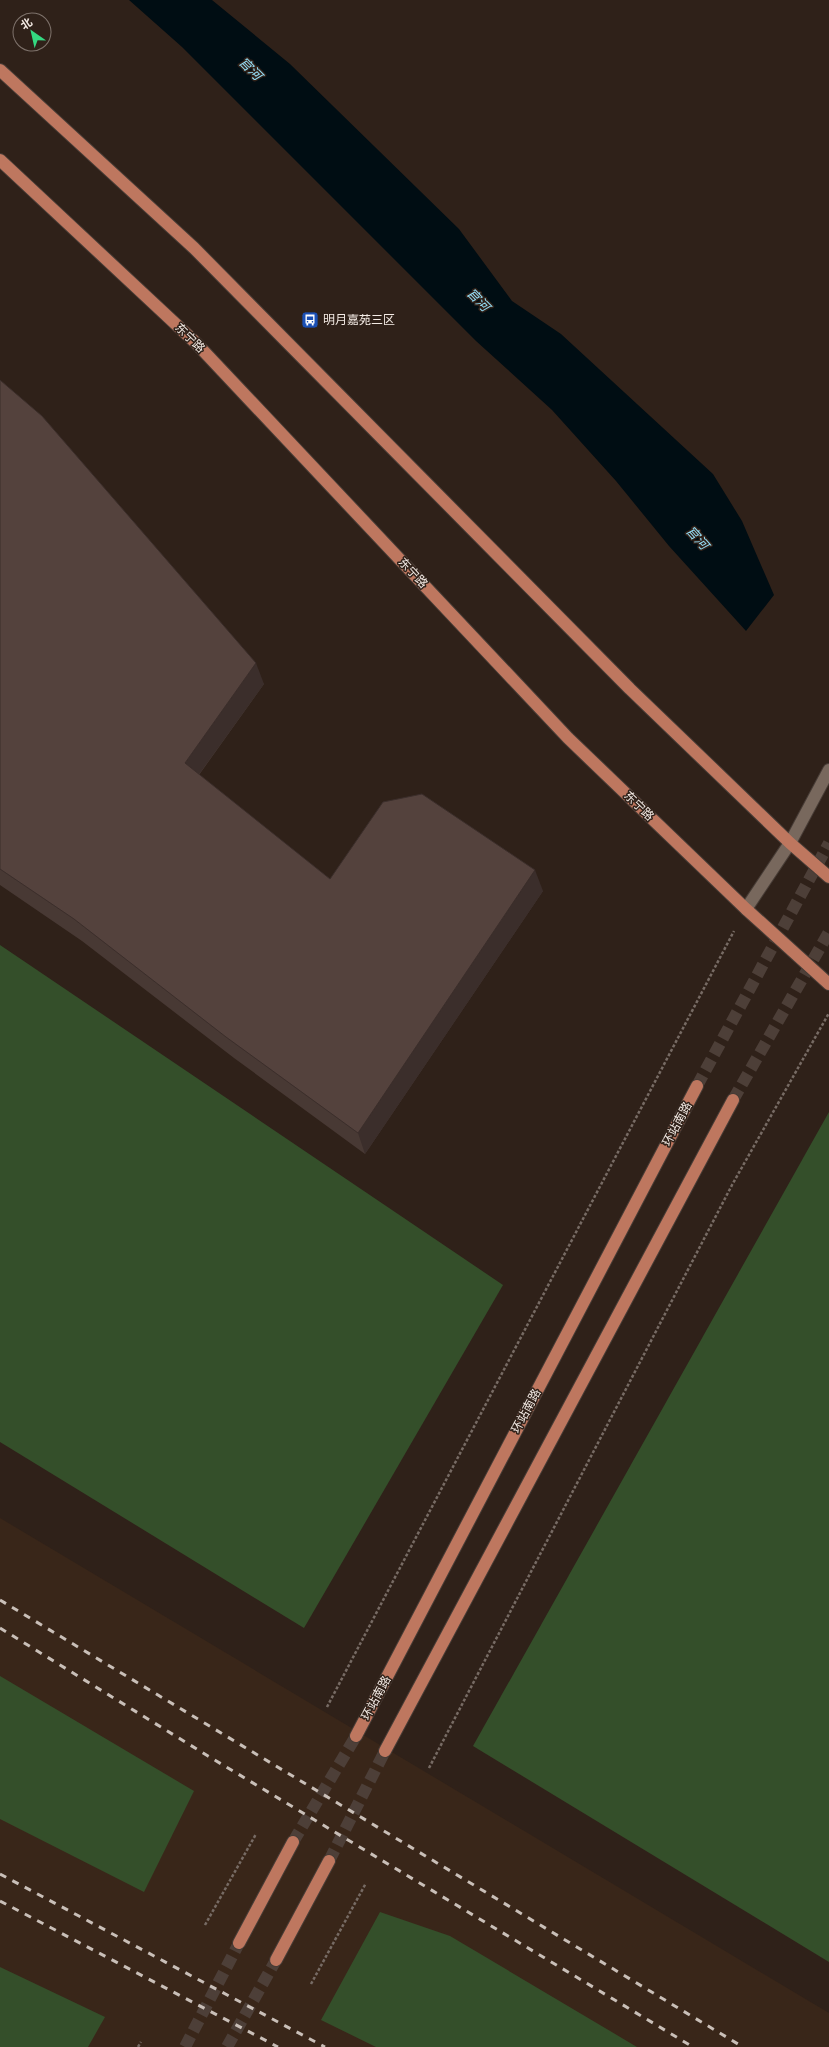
<svg xmlns="http://www.w3.org/2000/svg" width="829" height="2047" font-family="'Varela Round','Noto Sans SC',sans-serif">
  <style>
    .built { fill: #392619 }
    .green { fill: #344f2a }
    .water { fill: #000d13 }
    .lines { fill: none; stroke-linecap: round; stroke-linejoin: round }
    .major-tunnel { stroke: #4d3f38; stroke-width: 12; stroke-dasharray: 12 6; stroke-linecap: butt }
    .minor-casing { stroke: #473c36; stroke-width: 14 }
    .major-casing { stroke: #473c36; stroke-width: 14 }
    .path { stroke: #776b64; stroke-width: 2.5; stroke-dasharray: 3 2; stroke-linecap: butt }
    .minor { stroke: #78685d; stroke-width: 12 }
    .major { stroke: #be775f; stroke-width: 12 }
    .rail { stroke: #c9bfb8; stroke-width: 3; stroke-dasharray: 7 7; stroke-linecap: butt }
    .wall { fill: #483934 }
    .shaded-wall { fill: #3b2e2b }
    .building { fill: #54423d; stroke: #3b2e2b }
    .labels { text-anchor: middle; dominant-baseline: central; stroke-width: 3; stroke-linejoin: round; paint-order: stroke }
    .poi-label { font-size: 12px; fill: #f4ebe5; stroke: #2f2119; text-anchor: start }
    .street-label { font-size: 12px; fill: #f4ebe5; stroke: #2f2119 }
    .water-label { font-size: 13px; font-style: italic; fill: #96e0f9; stroke: #2f2119 }
  </style>
  <rect width="100%" height="100%" fill="#2f2119"/>
  <polygon class="built" points="0,1518 829,2013 829,2047 0,2047"/>
  <g class="green">
    <polygon points="0,945 503,1285 304,1628 0,1442"/>
    <polygon points="829,1112 829,1962 473,1746"/>
    <polygon points="0,1676 194,1791 144,1892 0,1819"/>
    <polygon points="380,1912 450,1936 637,2047 376,2047 321,2020"/>
    <polygon points="0,1967 105,2017 88,2047 0,2047"/>
  </g>
  <polygon class="water" points="129,0 212,0 290,64 459,229 512,301 561,334 713,474 742,521 774,595 746,631 669,546 616,481 552,410 476,341 182,47"/>
  <g class="lines">
    <g class="major-tunnel">
      <polyline points="697,1086 829,843"/>
      <polyline points="733,1100 829,932"/>
      <polyline points="293,1842 356,1736"/>
      <polyline points="329,1861 385,1751"/>
      <polyline points="185,2047 239,1943"/>
      <polyline points="227,2047 276,1960"/>
    </g>
    <g class="minor-casing">
      <polyline id="minor" points="746,909 790,843 829,770"/>
    </g>
    <g class="major-casing">
      <g id="major">
        <polyline points="0,70 194,248 630,689 790,843 829,877"/>
        <polyline points="0,160 196,343 568,738 746,909 829,984"/>
        <polyline points="356,1736 697,1086"/>
        <polyline points="385,1751 733,1100"/>
        <polyline points="239,1943 293,1842"/>
        <polyline points="276,1960 329,1861"/>
      </g>
    </g>
    <g class="path">
      <polyline points="327,1707 734,931"/>
      <polyline points="429,1768 732,1185 829,1013"/>
      <polyline points="205,1925 256,1834"/>
      <polyline points="311,1984 366,1883"/>
      <polyline points="138,2047 141,2042"/>
    </g>
    <use href="#minor" class="minor"/>
    <use href="#major" class="major"/>
    <g class="rail">
      <polyline points="0,1600 743,2047"/>
      <polyline points="0,1628 208,1756 693,2047"/>
      <polyline points="0,1874 325,2047"/>
      <polyline points="0,1901 278,2047"/>
    </g>
  </g>
  <polygon class="wall" points="0,380 264,684 199,775 330,879 543,891 365,1154 234,1058 82,941 0,885"/>
  <g class="shaded-wall">
    <polygon points="256,663 264,684 192,784 185,763"/>
    <polygon points="535,870 543,891 365,1154 358,1133"/>
  </g>
  <polygon class="building" points="0,380 42,416 256,663 185,763 330,879 383,802 422,794 535,870 358,1133 226,1037 74,919 0,869"/>
  <defs>
    <g id="bus-square" transform="scale(0.9)"><rect x="-9" y="-9" width="18" height="18" rx="4" fill="#1a4fb4" stroke="#2f2119"/><path d="M-5-6H5V4H4V6H2V4H-2V6H-4V4H-5ZM-3.5-4V0h7V-4ZM-3.5 1.2v1.5H-2V1.2ZM2 1.2v1.5H3.5V1.2Z" fill="#fff"/></g>
  </defs>
  <g fill-rule="evenodd">
    <use href="#bus-square" x="310" y="320"/>
  </g>
  <g class="labels">
    <g class="poi-label">
      <text x="323" y="320">明月嘉苑三区</text>
    </g>
    <g class="street-label">
      <text transform="translate(190 338) rotate(44)">东宁路</text>
      <text transform="translate(413 573) rotate(47)">东宁路</text>
      <text transform="translate(639 806) rotate(44)">东宁路</text>
      <text transform="translate(677 1124) rotate(-62)">环站南路</text>
      <text transform="translate(526 1411) rotate(-62)">环站南路</text>
      <text transform="translate(376 1698) rotate(-62)">环站南路</text>
    </g>
    <g class="water-label">
      <text transform="translate(250 69) rotate(45)">官河</text>
      <text transform="translate(478 300) rotate(46)">官河</text>
      <text transform="translate(697 538) rotate(48)">官河</text>
    </g>
  </g>
  <g transform="translate(32 32) rotate(326)"><circle r="19" fill="#2f2119" stroke="#7e726b"/>
  <path d="M0-3L7 15L0 10L-7 15Z" fill="#34d881"/>
  <text y="-6" font-size="11" font-weight="bold" text-anchor="middle" fill="#f4ebe5">北</text>
  </g>
</svg>
